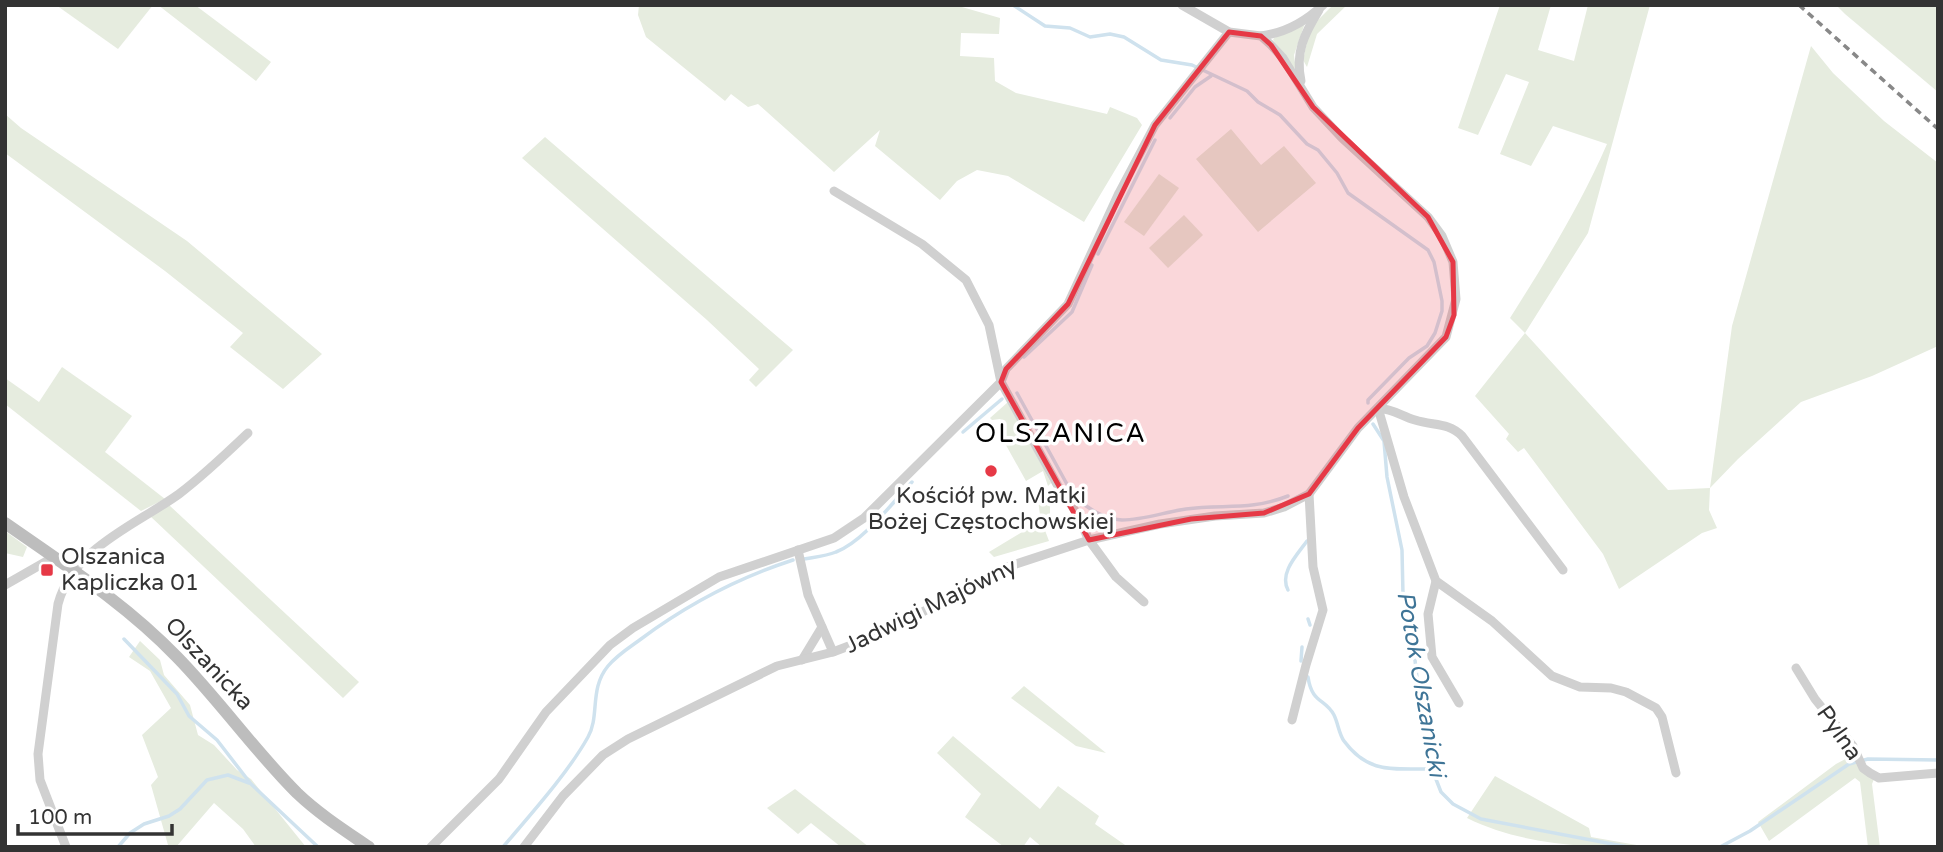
<svg xmlns="http://www.w3.org/2000/svg" width="1943" height="852" font-family="'Varela Round',sans-serif">
  <style>
    .green { fill: #e6ecdf }
    .lines { fill: none; stroke-linecap: round; stroke-linejoin: round }
    .stream { stroke: #cfe2ee; stroke-width: 3.5 }
    .street { stroke: #d0d0d0; stroke-width: 9 }
    .secondary { stroke: #bdbdbd; stroke-width: 12 }
    .rail { stroke: #888; stroke-width: 3.5; stroke-dasharray: 7 5; stroke-linecap: butt }
    .marked { fill: #e63946; fill-opacity: 0.2; stroke: #e63946; stroke-width: 5; stroke-linejoin: round }
    .poi-dot { fill: #e63946; stroke: #fff; stroke-width: 2.5 }
    .labels { text-anchor: middle; dominant-baseline: central; stroke-width: 7; stroke-linejoin: round; paint-order: stroke }
    .poi-label { font-size: 23px; fill: #333; stroke: #fff }
    .street-label { font-size: 23px; fill: #333; stroke: #fff }
    .water-label { font-size: 24px; font-style: italic; fill: #3f7597; stroke: #fff }
    .quarter-label { font-size: 26px; letter-spacing: 2px; fill: #000; stroke: #fff }
  </style>
  <rect width="100%" height="100%" fill="#fff"/>
  <g class="green">
    <polygon points="56,5 153,5 118,49"/>
    <polygon points="158,5 195,5 271,62 256,81"/>
    <polygon points="639,5 955,5 1000,18 999,34 961,33 960,56 994,58 995,81 1016,93 1107,114 1110,107 1137,118 1142,125 1084,222 1008,176 977,170 957,181 940,200 875,146 880,130 834,172 758,104 748,107 731,94 725,101 646,37 638,15"/>
    <polygon points="1333,5 1347,5 1317,34 1307,67 1303,60 1310,28"/>
    <path d="M 1500,5 L 1551,5 L 1538,50 L 1574,61 L 1588,5 L 1650,5 L 1588,233 L 1525,333 L 1668,490 L 1710,488 L 1732,326 L 1811,46 L 1833,73 L 1884,121 L 1938,163 L 1938,346 L 1872,376 L 1801,402 L 1738,459 L 1710,488 L 1709,510 L 1717,528 L 1702,533 L 1619,589 L 1603,554 L 1524,448 L 1518,452 L 1506,439 L 1509,434 L 1475,396 L 1525,333 L 1510,318 C 1546,261 1580,206 1607,144 L 1553,126 L 1531,166 L 1500,154 L 1529,82 L 1506,74 L 1478,135 L 1458,128 Z"/>
    <polygon points="1836,5 1938,5 1938,92 1845,14"/>
    <polygon points="1305,23 1294,55 1296,71 1273,40 1274,38"/>
    <polygon points="5,114 21,128 187,241 322,354 283,389 230,347 243,333 165,271 5,153"/>
    <polygon points="1231,129 1261,165 1284,146 1316,183 1258,232 1196,159"/>
    <polygon points="545,137 793,350 756,387 749,380 759,369 707,320 522,158"/>
    <polygon points="1159,174 1179,188 1144,236 1124,222"/>
    <polygon points="1184,215 1203,235 1168,268 1149,248"/>
    <polygon points="62,367 132,416 105,452 165,499 141,511 5,404 5,378 39,402"/>
    <polygon points="1008,402 1051,483 1048,486 1043,471 1026,481 997,429 1004,422 1000,419 992,420 990,418"/>
    <polygon points="1047,496 1050,498 1059,496 1063,502 1054,500 1050,505 1050,517 1043,525 1049,541 994,557 989,552 1037,523 1040,515 1038,500"/>
    <polygon points="169,505 359,682 343,698 150,516"/>
    <polygon points="5,531 27,547 23,557 5,553"/>
    <polygon points="140,641 160,660 164,675 190,705 198,735 214,745 237,770 251,779 306,847 256,847 243,829 214,803 176,847 168,845 151,785 158,777 142,735 171,708 150,671 129,657"/>
    <polygon points="1024,686 1106,753 1076,746 1011,698"/>
    <polygon points="953,736 1040,809 1058,786 1099,816 1095,824 1128,847 1042,847 1030,837 1023,847 1004,847 965,817 981,794 937,753"/>
    <polygon points="1853,755 1874,779 1872,784 1880,847 1868,847 1860,782 1855,778 1769,841 1758,822 1836,764"/>
    <path d="M 1495,776 L 1589,828 L 1591,837 L 1648,847 C 1586,847 1524,846 1467,818 Z"/>
    <polygon points="795,789 869,847 841,847 811,823 798,834 767,808"/>
  </g>
  <g class="lines">
    <g class="stream">
      <polyline points="1013,5 1045,26 1070,28 1090,37 1110,34 1124,37 1161,60 1192,65 1247,91 1258,102 1280,115 1307,144 1318,150 1337,173 1348,193 1428,250 1434,262 1442,301 1442,311 1435,333 1427,346 1409,358 1368,400 1368,403"/>
      <polyline points="1170,118 1195,87 1211,76"/>
      <polyline points="1098,254 1155,140"/>
      <polyline points="1024,357 1072,312 1092,265"/>
      <path d="M 1017,393 L 1074,497 C 1088,508 1103,519 1122,520 C 1143,520 1165,512 1186,509 C 1224,504 1250,511 1288,496"/>
      <polyline points="1373,424 1384,441 1387,477 1402,550 1403,595 1412,635 1421,711 1432,769 1441,792 1453,804 1481,819 1628,847"/>
      <polyline points="963,432 1002,399"/>
      <path d="M 804,559 C 815,557 826,556 836,552 C 863,542 893,502 912,482"/>
      <path d="M 1288,590 C 1279,573 1297,555 1307,541"/>
      <polyline points="1308,619 1310,625"/>
      <polyline points="124,639 177,694 189,716 217,740 251,784 318,847"/>
      <polyline points="1301,661 1302,647"/>
      <path d="M 1308,677 C 1312,704 1325,698 1334,715 C 1338,723 1339,734 1344,741 C 1369,775 1394,768 1432,769"/>
      <polyline points="118,847 130,833 144,824 169,816 180,809 207,780 228,775 249,783"/>
      <path d="M 503,847 C 530,815 568,773 588,737 C 600,716 589,689 608,666 C 617,655 630,647 641,639 C 688,604 738,578 793,560"/>
      <polyline points="1720,847 1750,831 1849,764 1868,759 1938,760"/>
    </g>
    <g class="street">
      <path d="M 1261,36 C 1285,33 1305,22 1323,5"/>
      <path d="M 1301,81 C 1295,53 1304,34 1319,10"/>
      <polyline points="834,191 922,244 966,280 989,325 1001,382 1025,426 1058,486 1074,509 1089,540 1116,577 1144,602"/>
      <polyline points="798,550 808,595 833,652"/>
      <path d="M 1563,570 L 1462,436 C 1448,422 1433,426 1415,420 C 1402,416 1393,409 1378,408 L 1404,497 L 1436,581 L 1492,621 L 1552,676 L 1580,687 L 1611,688 L 1626,692 L 1656,708 L 1662,717 L 1676,773"/>
      <polyline points="1436,581 1428,614 1432,657 1459,703"/>
      <polyline points="5,585 54,557"/>
      <polyline points="802,660 822,627"/>
      <polyline points="1796,668 1815,699 1853,746 1863,768 1870,773 1879,778 1938,773"/>
      <polyline points="1292,720 1306,665 1323,610 1313,567 1309,494"/>
      <path d="M 66,847 L 40,780 L 38,754 L 58,604 C 73,548 136,525 179,494 C 203,476 226,454 248,433"/>
      <polyline points="431,847 499,779 546,712 610,645 633,628 719,577 834,538 864,518 1001,382 1006,369 1068,304 1119,193 1155,125 1229,32"/>
      <polyline points="524,847 563,796 603,755 628,739 777,666 833,652 883,633 1007,567 1089,540 1160,524 1215,516 1264,513 1284,507 1309,494 1358,428 1446,337 1456,299 1453,262 1442,236 1428,217 1342,138 1313,107 1283,58 1271,45 1261,36 1229,32 1182,5"/>
    </g>
    <path class="secondary" d="M 5,523 C 65,565 126,604 177,657 C 219,700 254,750 297,793 C 319,814 344,830 369,847"/>
    <polyline class="rail" points="1799,5 1938,129"/>
  </g>
  <path class="marked" d="M 1229,32 L 1261,36 L 1271,45 L 1313,107 L 1428,217 L 1453,262 L 1454,315 L 1446,337 L 1358,428 L 1309,494 L 1264,513 L 1191,519 L 1089,540 L 1001,382 L 1006,369 L 1068,304 L 1155,125 Z"/>
  <g class="poi-dot">
    <circle cx="991" cy="471" r="7"/>
    <rect x="40" y="563" width="14" height="14" rx="3.5"/>
  </g>
  <g class="labels">
    <g class="poi-label">
      <text x="991" y="496">Kościół pw. Matki<tspan x="991" dy="26">Bożej Częstochowskiej</tspan></text>
      <text x="61" y="557" text-anchor="start">Olszanica<tspan x="61" dy="26">Kapliczka 01</tspan></text>
    </g>
    <g class="street-label">
      <text transform="translate(931 606) rotate(-26)">Jadwigi Majówny</text>
      <text transform="translate(209 664) rotate(47)">Olszanicka</text>
      <text transform="translate(1839 733) rotate(55)">Pylna</text>
    </g>
    <g class="water-label">
      <text transform="translate(1421 684) rotate(80)">Potok Olszanicki</text>
    </g>
    <g class="quarter-label">
      <text x="1061" y="433">OLSZANICA</text>
    </g>
  </g>
  <rect width="1943" height="852" fill="none" stroke="#333333" stroke-width="14"/>
  <path d="M18 824v10h154v-10" fill="none" stroke="#333333" stroke-width="3.5"/>
  <text x="28" y="824" font-size="21" fill="#333333" stroke="#ffffff" stroke-width="5" paint-order="stroke">100 m</text>
</svg>
